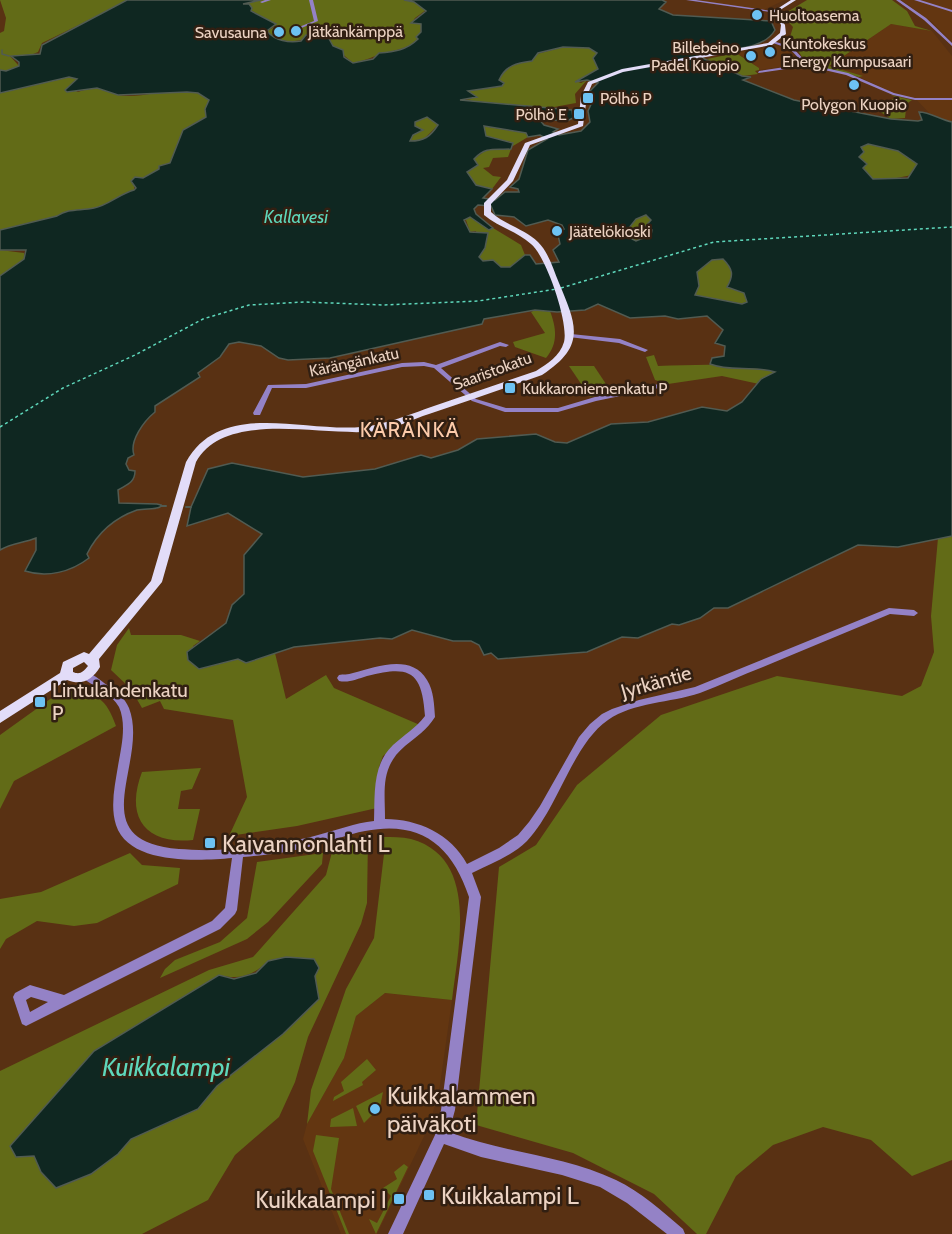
<svg xmlns="http://www.w3.org/2000/svg" width="952" height="1234" font-family="Cabin,sans-serif">
  <style>
    .built { fill: #633611 }
    .green { fill: #626b17; fill-rule: evenodd }
    .water { fill: #0f2721; stroke: #515b52; stroke-width: 1.5; fill-rule: evenodd }
    .lines { fill: none; stroke-linecap: round; stroke-linejoin: round }
    .stream-far1 { stroke: #515b52; stroke-width: 1.5 }
    .stream { stroke: #515b52; stroke-width: 2 }
    .ferry { stroke: #5ed7bb; stroke-width: 1.5; stroke-dasharray: 3 3; stroke-linecap: butt }
    .minor { fill: #9482c6; fill-rule: evenodd }
    .major { fill: #e2dcf8; fill-rule: evenodd }
    .poi-dot { fill: #6dc2f3; stroke: #311f12; stroke-width: 2 }
    .labels { text-anchor: middle; dominant-baseline: central; stroke-width: 5; stroke-linejoin: round; paint-order: stroke }
    .far-poi-label { font-size: 16px; fill: #ecd3c3; stroke: #311f12; text-anchor: start }
    .far-street-label { font-size: 16px; fill: #ecd3c3; stroke: #311f12 }
    .far-water-label { font-size: 18px; font-style: italic; fill: #5ed7bb; stroke: #311f12 }
    .street-label { font-size: 20px; fill: #ecd3c3; stroke: #311f12 }
    .poi-label { font-size: 20px; fill: #ecd3c3; stroke: #311f12; text-anchor: start }
    .neighbourhood-label { font-size: 21px; letter-spacing: 1.5px; fill: #fdcbaa; stroke: #311f12 }
    .near-poi-label { font-size: 24px; fill: #ecd3c3; stroke: #311f12; text-anchor: start }
    .near-water-label { font-size: 26px; font-style: italic; fill: #5ed7bb; stroke: #311f12 }
  </style>
  <rect width="100%" height="100%" fill="#593113"/>
  <g class="built">
    <polygon points="692,0 785,0 763,10"/>
    <polygon points="901,0 952,0 952,42 932,22"/>
    <polygon points="891,24 932,31 952,56 952,122 934,118 915,98 894,93 859,77 862,76 829,66"/>
    <polygon points="777,46 788,49 795,65 759,70 753,63 736,53"/>
    <polygon points="385,993 452,1000 440,1085 430,1124 377,1234 341,1234 303,1139 307,1124 344,1058 356,1016"/>
  </g>
  <g class="green">
    <polygon points="0,0 130,0 42,43 38,52 31,55 10,56 19,66 6,71 0,70 0,33 4,31 6,18"/>
    <path d="M 261,0 L 404,0 L 414,2 L 426,10 L 415,18 L 412,23 L 421,24 C 422,46 403,48 385,53 C 373,56 365,61 353,63 L 333,46 L 327,35 C 307,38 282,49 267,31 L 276,26 L 251,10 L 249,2 Z"/>
    <polygon points="807,0 892,0 907,11 915,26 932,31 891,24 829,66 863,76 859,77 806,63 795,46 785,43 790,37 793,27 782,15"/>
    <path d="M 563,47 L 589,48 L 597,53 L 599,69 L 576,81 L 581,83 L 587,80 L 575,94 L 576,103 L 543,109 L 460,101 L 471,99 L 467,91 L 502,86 L 499,80 C 505,66 517,63 532,61 L 537,54 Z"/>
    <polygon points="736,53 759,68 759,70 755,71 758,74 743,76 707,59"/>
    <path d="M 69,77 L 78,78 L 68,87 L 78,92 C 101,85 98,90 118,95 C 146,101 184,78 209,100 L 206,117 C 200,121 194,123 188,127 C 178,134 176,152 170,163 L 159,166 L 159,169 L 143,178 L 135,177 L 134,190 C 119,194 109,205 94,208 C 80,211 69,208 57,216 L 0,230 L 0,93 Z"/>
    <polygon points="891,95 912,100 902,107 906,109 905,118 891,119 876,109 893,99 895,97"/>
    <polygon points="427,117 438,125 422,141 409,142 413,135 423,130 415,126 414,122"/>
    <polygon points="483,126 526,133 528,137 513,146 509,141 502,142 486,136"/>
    <polygon points="868,144 898,151 917,164 912,175 881,181 872,179 863,167 867,164 858,157 860,147"/>
    <polygon points="489,148 511,149 508,157 493,158 489,167 483,168 493,176 501,177 492,189 476,185 466,172 477,165 474,159"/>
    <polygon points="646,215 651,220 651,235 636,241 632,239 629,228 636,219"/>
    <polygon points="465,217 476,219 489,230 493,228 521,245 525,255 510,267 501,267 493,260 483,261 478,257 476,231 470,232"/>
    <polygon points="0,250 24,253 24,259 0,276"/>
    <path d="M 723,259 C 733,269 734,275 727,287 L 744,293 L 747,302 L 742,304 L 695,295 L 699,286 L 697,272 L 712,260 Z"/>
    <path d="M 535,310 L 550,311 C 556,327 559,343 546,358 L 515,347 L 513,342 L 545,333 L 531,312 Z"/>
    <path d="M 654,355 L 658,366 C 697,365 738,362 775,372 L 758,382 L 759,384 L 722,376 L 668,384 L 655,380 L 646,357 Z"/>
    <polygon points="569,366 594,366 612,393 590,397"/>
    <polygon points="952,536 952,1160 912,1176 871,1140 823,1127 773,1145 736,1176 706,1234 697,1234 654,1194 573,1153 476,1125 499,867 536,845 577,785 661,715 777,676 902,696 921,686 934,652 931,616 938,538"/>
    <polygon points="129,628 131,635 181,635 200,641 193,646 199,668 238,659 246,663 275,653 286,699 326,675 334,688 420,725 383,756 379,767 377,808 297,826 229,836 247,797 233,720 164,709 160,701 142,708 131,689 111,670 117,645"/>
    <path d="M 68,690 C 97,693 106,698 116,726 L 14,781 L 0,809 L 0,735 L 53,697 Z"/>
    <path d="M 201,768 L 192,789 L 181,791 L 178,809 L 200,809 L 193,840 C 144,845 125,816 142,772 Z"/>
    <path d="M 368,837 L 367,903 L 361,924 L 308,1037 L 295,1082 L 279,1117 L 235,1155 L 208,1200 L 142,1234 L 0,1234 L 0,1071 L 209,970 L 253,957 L 326,875 L 332,852 ZM 268,961 L 319,999 L 283,1034 L 217,1086 L 198,1109 L 131,1139 L 118,1154 L 91,1174 L 57,1188 L 41,1172 L 34,1156 L 74,1075 L 94,1051 L 219,975 C 239,980 253,976 268,961 Z"/>
    <path d="M 383,837 C 392,837 402,837 411,839 C 480,858 458,948 452,1000 L 385,993 L 356,1016 L 344,1058 L 307,1124 L 311,1090 L 346,989 L 374,938 L 384,854 Z"/>
    <polygon points="130,853 142,865 180,868 178,884 97,923 74,926 37,921 6,939 0,949 0,899 41,892"/>
    <polygon points="323,853 322,864 268,922 247,939 160,978 165,969 175,960 220,942 247,918 257,862"/>
    <polygon points="367,1059 376,1070 362,1082 363,1085 333,1101 334,1097 344,1091 341,1082"/>
    <polygon points="383,1092 380,1107 364,1123 356,1106"/>
    <polygon points="353,1108 357,1126 330,1127 331,1119"/>
    <polygon points="316,1135 339,1138 331,1189 349,1234 346,1234 313,1151"/>
    <polygon points="404,1164 408,1167 376,1234 369,1219 377,1223 391,1196 383,1188 397,1179 394,1172"/>
  </g>
  <g class="water">
    <path d="M 127,0 L 261,0 L 243,4 L 249,4 L 252,8 L 251,11 L 276,24 L 267,31 C 275,41 289,43 301,41 L 306,35 L 327,35 L 333,46 L 343,50 L 344,57 L 353,63 L 373,59 L 379,53 C 394,52 407,50 418,39 L 416,37 L 421,32 L 421,24 L 411,23 L 426,11 L 414,2 L 404,0 L 662,0 L 666,2 L 659,9 L 673,15 L 771,21 L 775,30 C 762,53 719,48 698,56 L 742,76 L 751,77 L 743,80 L 794,100 L 891,119 L 918,121 L 922,120 L 919,112 C 930,112 941,120 952,122 L 952,536 L 898,547 L 858,545 L 728,608 L 714,608 L 700,618 L 679,625 L 672,624 L 638,638 L 622,637 L 587,652 L 498,659 L 491,653 L 484,655 L 479,645 L 471,641 L 453,641 L 412,630 L 392,639 L 380,638 L 294,647 L 246,663 L 238,659 L 199,669 L 188,660 L 187,652 L 226,623 L 232,605 L 244,594 L 244,555 L 262,534 L 228,513 L 187,526 L 191,507 L 208,469 L 232,463 L 303,477 L 375,469 L 421,455 L 431,458 L 458,450 L 477,439 L 536,434 L 555,442 L 567,443 L 611,424 L 648,422 L 702,407 L 727,411 L 742,402 L 761,379 L 775,372 C 754,365 730,372 710,364 L 712,358 L 724,356 L 725,346 L 715,343 L 723,330 L 707,316 L 678,319 L 665,316 L 630,318 L 598,304 L 585,310 L 557,312 L 535,310 L 484,319 L 482,324 L 330,358 L 288,360 L 279,358 L 261,346 L 239,342 L 229,344 L 220,357 L 198,373 L 200,377 L 155,406 L 155,412 C 144,421 129,441 134,455 L 128,458 L 126,464 L 129,470 L 135,471 C 135,483 126,485 118,490 L 119,503 L 157,504 L 161,505 L 160,507 C 154,510 145,508 137,510 C 114,518 98,532 87,554 L 89,558 C 71,572 47,578 25,571 L 36,550 L 36,538 C 24,543 11,543 0,550 L 0,276 L 24,259 L 26,250 L 0,250 L 0,230 L 57,216 C 69,208 80,211 94,208 C 109,205 119,194 134,190 L 136,188 L 131,181 L 135,177 L 143,178 L 159,169 L 159,166 L 170,163 L 183,130 L 206,117 L 205,109 L 209,100 L 198,93 L 187,92 L 118,95 L 97,88 L 67,92 L 65,90 L 77,79 L 69,77 L 0,93 L 0,70 L 6,71 L 19,66 L 19,62 L 11,56 L 40,54 L 42,45 ZM 563,47 L 589,48 L 597,53 L 593,58 L 598,69 L 575,82 L 587,80 L 598,83 L 588,93 L 593,100 L 588,111 L 590,122 L 581,131 L 559,135 L 553,132 L 558,129 L 544,125 L 539,119 L 567,121 L 573,118 L 572,110 L 460,100 L 477,97 L 468,91 L 502,86 L 504,83 L 499,80 C 506,65 517,63 532,61 L 538,53 ZM 427,117 L 438,125 C 430,137 424,141 410,141 L 413,135 L 423,130 L 415,126 L 415,122 ZM 484,126 L 526,133 L 528,137 L 540,135 L 547,139 L 528,150 L 519,179 L 510,187 L 518,189 L 519,192 L 505,192 L 495,200 L 483,198 L 492,189 L 476,185 L 467,172 L 478,165 L 474,159 C 486,146 495,150 511,149 L 513,143 L 486,136 ZM 868,144 L 898,151 L 917,164 L 908,178 L 873,179 L 863,168 L 867,164 L 859,157 L 864,152 L 861,147 ZM 478,205 L 491,206 L 495,215 L 514,217 L 526,226 L 548,220 L 562,225 L 564,229 L 558,235 L 560,244 L 553,250 L 559,262 L 536,264 L 530,255 L 525,255 L 510,267 L 501,267 L 493,260 L 483,261 L 479,257 L 485,248 L 488,233 L 470,232 L 464,220 L 470,217 L 489,230 L 493,228 L 476,214 L 474,209 ZM 646,215 L 651,220 L 645,227 L 652,230 L 651,235 L 636,241 L 632,239 L 629,228 L 636,219 ZM 723,259 C 733,269 734,275 727,287 L 744,293 L 747,302 L 742,304 L 695,295 L 699,286 L 697,272 L 712,260 Z"/>
    <polygon points="286,957 314,959 319,968 315,976 319,999 283,1034 217,1086 198,1109 131,1139 118,1154 91,1174 56,1188 41,1172 34,1156 16,1157 10,1146 94,1051 219,975 234,979 256,973 268,961"/>
  </g>
  <g class="lines">
    <polyline class="stream-far1" points="2,50 2,54 9,56"/>
    <g class="stream">
      <polyline points="161,506 166,506"/>
      <polyline points="186,507 191,507"/>
    </g>
    <g class="ferry">
      <polyline points="561,288 714,242 952,227"/>
      <polyline points="0,427 63,388 135,355 203,319 249,305 304,302 383,305 478,301 557,289"/>
    </g>
    <g class="minor">
      <polygon points="265,0 271,0 262,3 260,2"/>
      <polygon points="309,0 313,0 318,21 299,29 299,27 314,21"/>
      <polygon points="686,0 696,0 772,11 770,12"/>
      <polygon points="896,0 900,0 926,18 952,43 952,46 924,20"/>
      <polygon points="914,0 920,0 952,10 952,12"/>
      <polygon points="773,41 792,47 808,64 848,73 894,93 915,98 952,98 952,100 915,100 893,95 846,75 807,66 758,73 759,71 804,64 790,49 773,43"/>
      <polygon points="571,334 620,339 648,350 645,352 619,343 569,337 568,336"/>
      <polygon points="500,342 509,345 506,347 500,346 441,368 476,399 506,408 558,408 595,397 659,384 662,386 659,388 596,401 558,412 505,412 472,401 434,368 424,366 402,367 306,388 272,388 260,415 254,415 253,413 268,385 306,384 402,363 424,362 436,365"/>
      <path d="M 889,608 L 914,610 L 918,613 L 914,616 L 890,614 C 848,632 805,649 763,667 C 742,675 721,685 700,693 C 670,703 634,702 608,720 C 572,745 559,807 527,841 C 512,856 490,864 472,873 L 481,897 L 455,1110 L 449,1132 C 503,1153 564,1155 616,1180 C 641,1192 662,1211 683,1229 L 685,1234 L 667,1234 L 627,1203 L 600,1187 L 562,1175 L 481,1157 L 444,1144 L 403,1234 L 388,1234 L 435,1135 L 441,1110 L 469,897 C 452,845 420,820 365,831 C 348,834 332,841 316,845 C 292,852 267,855 243,857 L 237,910 L 235,914 L 220,929 L 26,1026 L 22,1024 L 13,997 L 15,993 L 30,985 L 64,995 L 212,921 L 225,908 L 232,858 C 198,861 129,865 116,825 C 110,806 115,785 118,766 C 121,748 127,725 119,707 C 112,694 95,687 84,679 L 82,676 L 84,673 C 92,672 100,680 107,685 C 116,691 125,698 129,708 C 150,762 79,841 179,849 C 195,850 224,852 238,846 C 247,849 257,846 266,845 C 284,842 301,840 318,835 C 337,830 355,823 374,821 C 375,794 372,765 393,745 C 404,735 416,728 425,716 C 422,671 410,665 367,676 C 357,679 349,683 339,681 L 337,678 L 339,675 C 343,674 348,675 353,673 C 376,667 411,653 427,680 C 434,691 434,705 435,717 C 427,730 416,737 405,746 C 380,767 385,790 385,819 C 418,819 451,834 467,864 L 499,848 L 518,835 L 529,822 L 540,806 L 579,737 L 590,724 L 602,714 L 612,709 L 639,700 L 695,687 ZM 31,997 L 48,1002 L 30,1012 L 26,1000 Z"/>
    </g>
    <path class="major" d="M 791,0 L 796,0 L 777,12 L 785,25 L 786,34 L 772,45 L 623,72 L 592,84 L 587,96 L 583,126 L 530,145 L 513,181 L 491,204 L 491,212 C 505,225 525,229 538,242 C 549,253 553,269 559,283 C 577,326 586,346 542,375 C 505,388 467,401 429,414 C 413,419 394,429 377,431 C 324,438 226,408 196,462 L 162,582 L 99,659 L 100,667 C 92,680 82,686 67,680 L 0,723 L 0,711 L 60,673 L 63,662 L 84,652 L 89,654 L 151,581 L 186,462 C 225,393 318,440 379,424 C 396,420 414,413 431,407 C 466,395 501,383 536,371 C 547,364 560,356 564,342 C 569,323 546,256 531,244 C 517,231 498,227 484,215 L 484,203 L 507,180 L 525,143 L 578,124 L 581,96 L 588,82 L 622,69 L 768,43 L 780,33 L 781,25 L 775,13 L 777,12 L 772,13 L 769,11 L 777,9 ZM 84,662 L 88,666 C 83,672 80,675 73,672 L 73,668 Z"/>
  </g>
  <g class="poi-dot">
    <circle cx="757" cy="15" r="6"/>
    <circle cx="296" cy="31" r="6"/>
    <circle cx="279" cy="32" r="6"/>
    <circle cx="770" cy="52" r="6"/>
    <circle cx="751" cy="56" r="6"/>
    <circle cx="854" cy="85" r="6"/>
    <rect x="582" y="92" width="12" height="12" rx="3"/>
    <rect x="573" y="108" width="12" height="12" rx="3"/>
    <circle cx="557" cy="231" r="6"/>
    <rect x="504" y="382" width="12" height="12" rx="3"/>
    <rect x="34" y="696" width="12" height="12" rx="3"/>
    <rect x="204" y="837" width="12" height="12" rx="3"/>
    <circle cx="375" cy="1109" r="6"/>
    <rect x="423" y="1189" width="12" height="12" rx="3"/>
    <rect x="393" y="1193" width="12" height="12" rx="3"/>
  </g>
  <g class="labels">
    <g class="far-poi-label">
      <text x="769" y="15">Huoltoasema</text>
      <text x="308" y="31">Jätkänkämppä</text>
      <text x="267" y="32" text-anchor="end">Savusauna</text>
      <text x="782" y="43">Kuntokeskus<tspan x="782" dy="18">Energy Kumpusaari</tspan></text>
      <text x="739" y="47" text-anchor="end">Billebeino<tspan x="739" dy="18">Padel Kuopio</tspan></text>
      <text x="600" y="98">Pölhö P</text>
      <text x="854" y="104" text-anchor="middle">Polygon Kuopio</text>
      <text x="567" y="114" text-anchor="end">Pölhö E</text>
      <text x="569" y="231">Jäätelökioski</text>
      <text x="522" y="388">Kukkaroniemenkatu P</text>
    </g>
    <g class="far-street-label">
      <text transform="translate(354 362) rotate(-12)">Kärängänkatu</text>
      <text transform="translate(492 371) rotate(-20)">Saaristokatu</text>
    </g>
    <g class="far-water-label">
      <text x="296" y="217">Kallavesi</text>
    </g>
    <g class="street-label">
      <text transform="translate(656 682) rotate(-16)">Jyrkäntie</text>
    </g>
    <g class="poi-label">
      <text x="52" y="690">Lintulahdenkatu<tspan x="52" dy="23">P</tspan></text>
    </g>
    <g class="neighbourhood-label">
      <text x="410" y="429">KÄRÄNKÄ</text>
    </g>
    <g class="near-poi-label">
      <text x="222" y="843">Kaivannonlahti L</text>
      <text x="387" y="1095">Kuikkalammen<tspan x="387" dy="28">päiväkoti</tspan></text>
      <text x="441" y="1195">Kuikkalampi L</text>
      <text x="387" y="1199" text-anchor="end">Kuikkalampi I</text>
    </g>
    <g class="near-water-label">
      <text x="166" y="1067">Kuikkalampi</text>
    </g>
  </g>
</svg>
